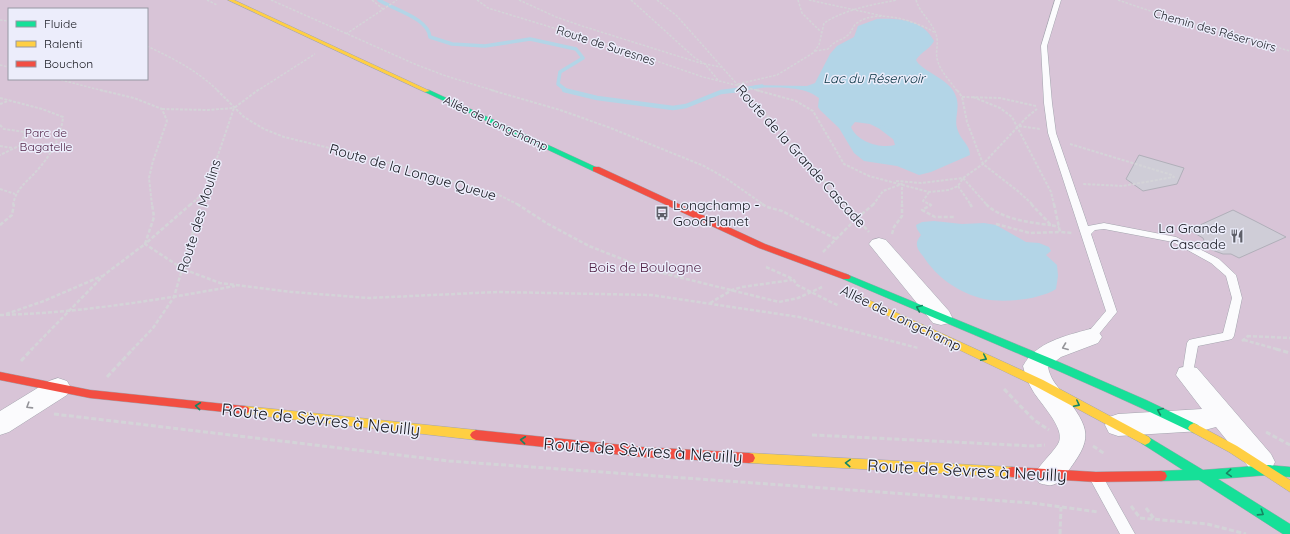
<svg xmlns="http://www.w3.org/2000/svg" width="1290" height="534" font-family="Quicksand,sans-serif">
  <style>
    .green { fill: #d8c4d7; fill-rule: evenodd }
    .water { fill: #b3d5e7; fill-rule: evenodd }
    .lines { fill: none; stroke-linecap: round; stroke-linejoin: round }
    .stream-far1 { stroke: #b3d5e7; stroke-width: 3.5 }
    .stream { stroke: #b3d5e7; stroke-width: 4.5 }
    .building { fill: #cfcdd7; stroke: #b0afb9 }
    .lane-casing { stroke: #a4a5af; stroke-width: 1 }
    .street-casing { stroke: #a4a5af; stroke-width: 1 }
    .fast-casing { stroke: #a4a5af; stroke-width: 1 }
    .slow-casing { stroke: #a4a5af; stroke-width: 1 }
    .jam-casing { stroke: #a4a5af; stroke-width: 1 }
    .path-far3 { stroke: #d4d4d8; stroke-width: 1.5; stroke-dasharray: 2.5 1.5; stroke-linecap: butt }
    .path-far2 { stroke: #d4d4d8; stroke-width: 2; stroke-dasharray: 3 1.5; stroke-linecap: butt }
    .path-far1 { stroke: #d4d4d8; stroke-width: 2.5; stroke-dasharray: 4 2; stroke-linecap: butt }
    .path { stroke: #d4d4d8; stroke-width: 3; stroke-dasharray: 5 2.5; stroke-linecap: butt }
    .lane { fill: #fbfbfd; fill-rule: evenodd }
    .street { fill: #fbfbfd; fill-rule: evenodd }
    .fast { fill: #16e098; fill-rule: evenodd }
    .slow { fill: #ffcf43; fill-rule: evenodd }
    .jam { fill: #f24e42; fill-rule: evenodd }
    .oneway { stroke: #168662 }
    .oneway2 { stroke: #949499 }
    .labels { text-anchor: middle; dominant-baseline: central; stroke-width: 3; stroke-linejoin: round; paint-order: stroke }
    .far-street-label { font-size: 12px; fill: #16171f; stroke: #ecedfb }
    .far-park-label { font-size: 12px; fill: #4f1f43; stroke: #ecedfb }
    .far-water-label { font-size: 13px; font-style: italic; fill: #04303f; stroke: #ecedfb }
    .street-label { font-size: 14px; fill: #16171f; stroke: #ecedfb }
    .poi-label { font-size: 14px; fill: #16171f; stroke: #ecedfb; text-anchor: start }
    .park-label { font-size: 14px; fill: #4f1f43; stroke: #ecedfb }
    .near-street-label { font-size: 17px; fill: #16171f; stroke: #ecedfb }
  </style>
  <rect width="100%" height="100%" fill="#e3e4f1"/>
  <path class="green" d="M 0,0 L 1290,0 L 1290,534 L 0,534 ZM 9,9 L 147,9 L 147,79 L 9,79 Z"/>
  <g class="water">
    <path d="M 877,19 C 897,18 923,19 934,41 C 930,49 921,52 916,60 C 921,70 943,77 952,89 C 964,106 952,117 958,131 C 961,140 970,145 970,155 L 931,172 L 919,175 L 897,166 L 864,161 L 854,153 L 839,128 L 820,110 L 818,107 L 819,98 C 801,84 776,89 754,87 L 755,85 L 807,86 L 815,83 L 830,54 L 837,46 L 854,37 L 858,26 ZM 855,122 L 870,124 L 892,135 L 895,145 C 881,149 857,142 851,127 Z"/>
    <path d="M 934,221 L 962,224 L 984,223 L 996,225 L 1026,242 L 1039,243 L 1049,247 L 1051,251 L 1046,255 L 1057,265 L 1058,276 L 1056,289 C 1039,300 1003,303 984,299 C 959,293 937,278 923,256 C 920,253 916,247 917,243 C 917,240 920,237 921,235 L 917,229 L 916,225 L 922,222 Z"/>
  </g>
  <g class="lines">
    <g class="stream-far1">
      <path d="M 379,0 C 394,10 428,18 430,37 L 452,44 L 485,46 L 530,39 L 576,49 L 583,58 L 560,72 L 558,84 L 567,91"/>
      <polyline points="731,91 762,86"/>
    </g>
    <g class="stream">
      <polyline points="564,90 597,98 673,108 686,106 721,92 738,90"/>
      <polyline points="882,128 899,141"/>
    </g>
  </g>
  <g class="building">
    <polygon points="1139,155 1184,168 1177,184 1143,191 1126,179"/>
    <polygon points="1233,210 1255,221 1286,237 1239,258 1231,254 1223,254 1212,250 1206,245 1203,238 1189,230"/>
  </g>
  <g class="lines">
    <g class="lane-casing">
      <g id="lane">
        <polygon points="1055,0 1061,0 1047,46 1052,103 1056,133 1088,226 1104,223 1176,237 1219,259 1236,275 1242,298 1234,336 1232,339 1228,340 1198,346 1192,378 1188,379 1184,378 1182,375 1187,343 1189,340 1193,339 1223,333 1232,298 1226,276 1211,263 1173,242 1104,229 1095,230 1091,234 1117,312 1094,340 1086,340 1084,337 1106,311 1048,133 1044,103 1041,46"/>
        <polygon points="1097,473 1102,475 1135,534 1120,534 1090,479 1092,475"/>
      </g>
    </g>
    <g class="street-casing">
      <g id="street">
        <polygon points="879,238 886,240 949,311 952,317 949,323 941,325 933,323 869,244 872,240"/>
        <path d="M 1090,329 L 1098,331 L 1102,337 L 1098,343 L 1061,357 L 1048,367 C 1050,378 1056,385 1063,393 C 1091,430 1094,438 1065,475 C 1056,486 1052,487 1039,483 L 1035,474 C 1041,462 1055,451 1059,442 C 1065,428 1040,403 1033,391 C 1028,383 1025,375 1023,366 C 1036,342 1065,336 1090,329 Z"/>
        <polygon points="1188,366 1197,368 1271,454 1275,462 1271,470 1261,474 1251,470 1216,427 1201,431 1118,436 1109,433 1105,425 1109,417 1118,414 1202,409 1176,375 1179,368"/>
        <polygon points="58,378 67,381 71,388 67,395 9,432 0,435 0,411 49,381"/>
      </g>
    </g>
    <g class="fast-casing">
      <g id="fast">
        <polygon points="425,90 429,90 600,169 599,171 593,171 425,92"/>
        <path d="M 846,274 L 1052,359 L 1146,400 L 1198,425 L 1200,428 L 1198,431 L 1194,433 L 1190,431 C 1076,376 959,329 843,279 L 841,277 Z"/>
        <polygon points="1145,435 1203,470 1268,465 1290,467 1290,477 1268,475 1218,479 1290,524 1290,534 1283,534 1199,480 1161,481 1157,480 1155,476 1157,472 1161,471 1183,470 1141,443 1139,440 1141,437"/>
      </g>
    </g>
    <g class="slow-casing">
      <g id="slow">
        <polygon points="228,0 234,0 430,91 425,92"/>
        <polygon points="858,295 1043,380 1149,437 1151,440 1149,443 1145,445 1141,443 1035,386 855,300 853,298 855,296"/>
        <polygon points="244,406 476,430 480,432 482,435 480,438 476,440 244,414 240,413 238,410 240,407"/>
        <polygon points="1194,423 1237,446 1290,480 1290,492 1229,452 1190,431 1188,428 1190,425"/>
        <polygon points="749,453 1012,467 1016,468 1018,472 1016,476 1012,477 749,463 745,462 743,458 745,454"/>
      </g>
    </g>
    <g class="jam-casing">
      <g id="jam">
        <polygon points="593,167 599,167 765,244 849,275 851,277 849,279 843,279 759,248 593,171"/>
        <polygon points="0,372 90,390 244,406 248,407 250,410 248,413 244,414 90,398 0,380"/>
        <polygon points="476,430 642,447 749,453 753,454 755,458 753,462 749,463 642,457 476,440 472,438 470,435 472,432"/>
        <polygon points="1012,467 1096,472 1161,471 1165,472 1167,476 1165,480 1161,481 1096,482 1012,477 1008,476 1006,472 1008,468"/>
      </g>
    </g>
    <g class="path-far3">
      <polyline points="207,0 217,5"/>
      <polyline points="271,0 417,65 446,76 495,91"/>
      <polyline points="372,0 383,9"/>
      <polyline points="477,0 488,8 616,47 703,77 760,91"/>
      <polyline points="519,0 556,17 582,26 700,63 721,67"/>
      <polyline points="631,0 695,58 705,64 718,80"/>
      <polyline points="657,0 677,16 743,91"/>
      <polyline points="798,0 802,13 821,32"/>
      <polyline points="809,0 883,16"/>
      <path d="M 916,0 C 920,14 934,23 937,38 C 938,46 935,54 938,62 C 941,72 951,82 957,91"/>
      <polyline points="1118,0 1162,15 1290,51"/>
      <polyline points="0,20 9,21"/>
      <polyline points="346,34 397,0"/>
      <path d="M 147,46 C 172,58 197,70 218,91"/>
      <path d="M 815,51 L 828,49 C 836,39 840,42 848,35 C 852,32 853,25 857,23 C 877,8 915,21 934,32"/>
      <polyline points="0,65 9,67"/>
      <polyline points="57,79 104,91"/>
      <path d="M 738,84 L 777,75 L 813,53 L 819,45 L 824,23 C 846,9 871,5 897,0"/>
      <polyline points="257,91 315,54"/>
    </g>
    <g class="path-far2">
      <polyline points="100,90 134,98 162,109 167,121 153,161 149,178 152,205"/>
      <polyline points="217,90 244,117 264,129 284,137 383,161 497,194 519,205"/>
      <polyline points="491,90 560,110 608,127 704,166 727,179 764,205"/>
      <polyline points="742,90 766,114 845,205"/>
      <polyline points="756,90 796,101 813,111 844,164 869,176 929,192 949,190 958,186 963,178"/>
      <polyline points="957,90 962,97 967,122 983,164 1019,192 1033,205"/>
      <polyline points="962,97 1000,98 1036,106"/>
      <polyline points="973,97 1000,108 1012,117 1051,192 1054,205"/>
      <path d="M 0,98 L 42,109 L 63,117 C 61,136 52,153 40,167 C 29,181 16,187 13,205"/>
      <polyline points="0,104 8,101"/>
      <polyline points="162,109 208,110 233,108"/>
      <polyline points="0,125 4,129 25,132 21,145 0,155"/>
      <polyline points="1019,126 1040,129"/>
      <polyline points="1070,144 1172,175 1174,177 1123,186 1083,184"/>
      <polyline points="21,145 55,145"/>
      <polyline points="0,146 13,148"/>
      <polyline points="963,178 987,205"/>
      <polyline points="896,181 921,183 963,178 983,164 1027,117 1037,109"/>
      <polyline points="958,186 971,205"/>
      <polyline points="0,189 15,194"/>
      <polyline points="929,192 923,201 931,205"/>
      <polyline points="190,205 207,190"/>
      <polyline points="201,205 234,108 258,90"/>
      <polyline points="873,205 883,191 902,184 902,205"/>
    </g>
    <g class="path-far1">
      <polyline points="191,204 145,244 183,269 220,283 292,292 369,298 497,292 651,295 799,317 918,348"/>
      <polyline points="517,204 548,224 589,246 650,270 779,302 798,298 822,287"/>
      <polyline points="762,204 767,207 782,211 836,239"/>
      <polyline points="844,204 869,232"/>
      <polyline points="929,204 931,205 922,210 935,217 954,217"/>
      <polyline points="970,204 972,207"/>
      <path d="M 986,204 C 1000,219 1032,223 1051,225"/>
      <polyline points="1031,204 1051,225 1059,227"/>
      <polyline points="1054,204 1060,232 1072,233"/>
      <polyline points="996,224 1030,233 1060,232"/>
      <polyline points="0,225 12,215 14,204"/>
      <polyline points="892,234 894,227 902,216 902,204"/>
      <polyline points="823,252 857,218 874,204"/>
      <polyline points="766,267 793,279 797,285 839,306"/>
      <polyline points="710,303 732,290 742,287 792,280"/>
      <polyline points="6,314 44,301 102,276"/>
      <path d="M 0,315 C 79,313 158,300 235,286"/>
      <polyline points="1247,336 1290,338"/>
      <polyline points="1244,340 1280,350"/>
      <polyline points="1242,341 1248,336"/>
      <polyline points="31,350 104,275 145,244 154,217 152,204"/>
      <polyline points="132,350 153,328 174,297 201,204"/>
    </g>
    <g class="path">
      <polyline points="1276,349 1290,353"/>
      <polyline points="21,361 32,349"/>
      <polyline points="107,377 133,349"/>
      <polyline points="1004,389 1034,420 1049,430"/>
      <polyline points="54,414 449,461 1032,503 1098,512"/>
      <polyline points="1266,432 1290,445"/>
      <polyline points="812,435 1034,446 1045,445"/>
      <polyline points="1093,446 1105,454"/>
      <polyline points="1131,506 1140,518"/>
      <polyline points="1146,508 1155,520"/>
      <polyline points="1140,518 1207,524 1246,534"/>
      <polyline points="1060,534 1061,507"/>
    </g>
    <use href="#lane" class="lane"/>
    <use href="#street" class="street"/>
    <use href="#fast" class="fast"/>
    <use href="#slow" class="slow"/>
    <use href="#jam" class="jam"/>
  </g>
  <defs><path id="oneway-chevron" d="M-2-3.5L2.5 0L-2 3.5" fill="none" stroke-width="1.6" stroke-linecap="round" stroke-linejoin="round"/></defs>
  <g class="oneway">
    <use href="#oneway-chevron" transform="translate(919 308) rotate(-157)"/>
    <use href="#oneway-chevron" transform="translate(984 358) rotate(26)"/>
    <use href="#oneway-chevron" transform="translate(1077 404) rotate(27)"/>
    <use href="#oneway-chevron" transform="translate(198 406) rotate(-174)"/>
    <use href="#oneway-chevron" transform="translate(1160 411) rotate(-157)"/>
    <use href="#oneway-chevron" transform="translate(523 440) rotate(-174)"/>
    <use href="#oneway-chevron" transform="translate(848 463) rotate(-177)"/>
    <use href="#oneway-chevron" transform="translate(1229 473) rotate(175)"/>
    <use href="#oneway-chevron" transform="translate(1261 513) rotate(33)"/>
  </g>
  <g class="oneway2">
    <use href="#oneway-chevron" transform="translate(1065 347) rotate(159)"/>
    <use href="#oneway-chevron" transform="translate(29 406) rotate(148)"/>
  </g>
  <defs>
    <g id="bus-bare" transform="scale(1.08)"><path d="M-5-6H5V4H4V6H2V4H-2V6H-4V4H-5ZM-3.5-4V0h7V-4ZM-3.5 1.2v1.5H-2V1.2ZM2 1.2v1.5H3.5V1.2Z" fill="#5e5f68" stroke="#ecedfb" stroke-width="2.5" paint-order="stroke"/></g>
    <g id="restaurant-bare" transform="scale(1.08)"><path d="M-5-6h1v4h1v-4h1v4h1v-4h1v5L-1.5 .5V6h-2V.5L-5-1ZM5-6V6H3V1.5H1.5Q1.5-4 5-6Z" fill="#5e5f68" stroke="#ecedfb" stroke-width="2.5" paint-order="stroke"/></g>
  </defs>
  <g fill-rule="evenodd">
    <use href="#bus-bare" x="662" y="213"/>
    <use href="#restaurant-bare" x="1237" y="236"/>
  </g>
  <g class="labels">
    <g class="far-street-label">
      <text transform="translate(1215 30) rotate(16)">Chemin des Réservoirs</text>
      <text transform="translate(606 45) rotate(18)">Route de Suresnes</text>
      <text transform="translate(496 123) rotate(25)">Allée de Longchamp</text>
    </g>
    <g class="far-park-label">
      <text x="46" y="132">Parc de<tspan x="46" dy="14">Bagatelle</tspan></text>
    </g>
    <g class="far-water-label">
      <text x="874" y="78">Lac du Réservoir</text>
    </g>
    <g class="street-label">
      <text transform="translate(801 156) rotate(48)">Route de la Grande Cascade</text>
      <text transform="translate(413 172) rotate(16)">Route de la Longue Queue</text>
      <text transform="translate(199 216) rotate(-73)">Route des Moulins</text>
      <text transform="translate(901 318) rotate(26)">Allée de Longchamp</text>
    </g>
    <g class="poi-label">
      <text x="673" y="205">Longchamp -<tspan x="673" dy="16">GoodPlanet</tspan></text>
      <text x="1226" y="228" text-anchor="end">La Grande<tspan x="1226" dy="16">Cascade</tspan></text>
    </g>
    <g class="park-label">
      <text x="645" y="267">Bois de Boulogne</text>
    </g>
    <g class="near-street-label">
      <text transform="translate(321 419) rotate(6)">Route de Sèvres à Neuilly</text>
      <text transform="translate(643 450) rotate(4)">Route de Sèvres à Neuilly</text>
      <text transform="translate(967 470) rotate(3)">Route de Sèvres à Neuilly</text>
    </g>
  </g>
  <rect x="8" y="8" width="140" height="72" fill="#ecedfb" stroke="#9697a3"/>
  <rect x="16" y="21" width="20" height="6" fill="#16e098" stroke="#9697a3"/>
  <text x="44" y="28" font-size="12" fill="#16171f">Fluide</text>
  <rect x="16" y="41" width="20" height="6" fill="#ffcf43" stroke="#9697a3"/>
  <text x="44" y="48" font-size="12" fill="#16171f">Ralenti</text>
  <rect x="16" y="61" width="20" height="6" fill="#f24e42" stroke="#9697a3"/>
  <text x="44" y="68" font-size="12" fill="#16171f">Bouchon</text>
</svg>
